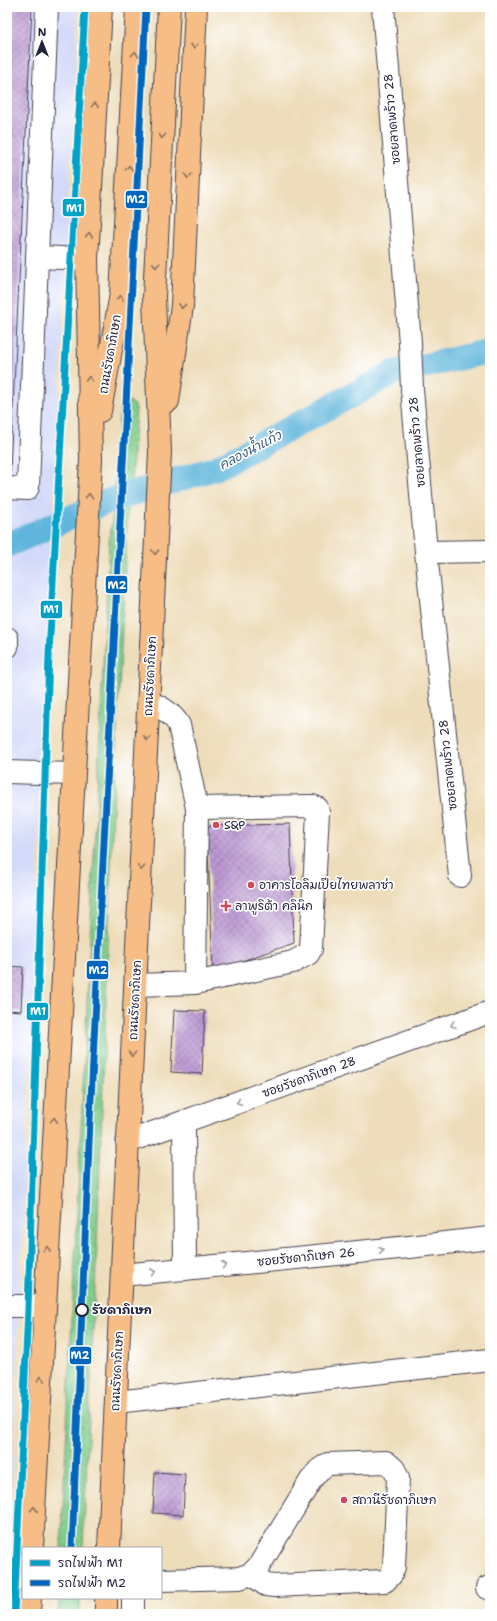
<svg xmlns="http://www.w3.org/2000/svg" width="497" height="1621" font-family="'Shantell Sans','Playpen Sans Thai',sans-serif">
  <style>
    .built { fill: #d3d9f9 }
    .grass { fill: url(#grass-dots); stroke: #527864 }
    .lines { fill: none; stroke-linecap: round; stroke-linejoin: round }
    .canal { stroke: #5eb5db; stroke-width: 25 }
    .building { fill: url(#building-cross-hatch) }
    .minor-casing { stroke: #413e4e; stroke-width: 24 }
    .major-casing { stroke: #413e4e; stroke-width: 24 }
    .minor { stroke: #fff; stroke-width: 22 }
    .major { stroke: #f6be86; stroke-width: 22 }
    .metro-1-casing { stroke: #fff; stroke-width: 10 }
    .metro-2-casing { stroke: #fff; stroke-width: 10 }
    .metro-1 { stroke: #02a2c7; stroke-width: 7 }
    .metro-2 { stroke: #0065bd; stroke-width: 7 }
    .oneway { stroke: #8c7060 }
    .oneway2 { stroke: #9c9ca7 }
    .poi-dot { fill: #d1495b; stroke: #fff; stroke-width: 1.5 }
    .stop-dot { fill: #fff; stroke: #22223b; stroke-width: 2 }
    .labels { text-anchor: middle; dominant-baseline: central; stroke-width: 3.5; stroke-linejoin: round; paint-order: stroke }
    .street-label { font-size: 12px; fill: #22223b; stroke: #fff }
    .poi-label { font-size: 12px; fill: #22223b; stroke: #fff; text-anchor: start }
    .stop-label { font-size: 12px; font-weight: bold; fill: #22223b; stroke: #fff; text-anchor: start }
    .water-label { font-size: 13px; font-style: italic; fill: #3a5d7b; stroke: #fff }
    .line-badge { stroke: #fff; stroke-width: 1.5 }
    .badge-label { font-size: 11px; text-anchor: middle; font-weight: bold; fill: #fff }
  </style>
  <defs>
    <pattern id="grass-dots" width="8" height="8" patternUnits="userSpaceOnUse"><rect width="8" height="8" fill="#81ce8d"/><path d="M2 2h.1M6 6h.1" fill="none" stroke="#6fb17b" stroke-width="1.8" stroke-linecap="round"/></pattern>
    <pattern id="building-cross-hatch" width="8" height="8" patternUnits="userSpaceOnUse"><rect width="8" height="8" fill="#bc99d3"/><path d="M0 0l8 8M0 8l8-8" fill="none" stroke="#987cac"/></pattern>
  </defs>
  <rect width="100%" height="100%" fill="#fff"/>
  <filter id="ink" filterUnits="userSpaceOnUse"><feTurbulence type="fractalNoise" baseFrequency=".025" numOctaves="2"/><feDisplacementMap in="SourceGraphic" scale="8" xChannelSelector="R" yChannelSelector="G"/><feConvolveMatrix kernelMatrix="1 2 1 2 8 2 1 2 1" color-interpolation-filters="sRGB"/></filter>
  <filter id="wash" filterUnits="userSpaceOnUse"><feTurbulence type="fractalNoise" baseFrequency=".012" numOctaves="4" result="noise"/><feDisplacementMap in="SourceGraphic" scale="16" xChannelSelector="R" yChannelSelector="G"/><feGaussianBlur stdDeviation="0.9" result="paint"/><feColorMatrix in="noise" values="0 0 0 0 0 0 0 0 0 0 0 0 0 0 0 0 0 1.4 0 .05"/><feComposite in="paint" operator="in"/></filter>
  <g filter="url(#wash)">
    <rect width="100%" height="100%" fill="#eeddba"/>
    <polygon class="built" points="7,7 78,7 52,537 7,1589"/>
    <g class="grass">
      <polygon points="130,401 136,408 131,485 114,488 120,407"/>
      <polygon points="128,506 113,811 97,1246 83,1548 61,1548 109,542 113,512"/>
      <polygon points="59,1598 80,1598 80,1614 58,1614"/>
    </g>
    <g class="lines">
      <polyline class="canal" points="7,545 111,500 216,468 393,373 490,351"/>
    </g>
    <g id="blocks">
      <g class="building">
        <polygon points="7,7 32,7 10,470 7,470"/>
        <polygon points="290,824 294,943 213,971 207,826"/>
        <polygon points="7,966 23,967 21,1011 7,1010"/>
        <polygon points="174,1010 205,1011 202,1074 171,1072"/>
        <rect x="7" y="1090" width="3" height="45"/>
        <polygon points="155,1472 185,1474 183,1515 153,1513"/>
      </g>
    </g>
  </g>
  <g filter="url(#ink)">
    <use href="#blocks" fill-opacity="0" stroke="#413e4e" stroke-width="1"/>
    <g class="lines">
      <g class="minor-casing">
        <g id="minor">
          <polyline points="383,7 410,343 412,389 426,552 460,876"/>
          <polyline points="37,257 87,259"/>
          <polyline points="7,488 27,489 28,487 47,7"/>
          <polyline points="426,552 490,551"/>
          <polyline points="7,638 7,647"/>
          <path d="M 149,702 C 162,707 172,713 179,725 L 197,808 L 312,806 L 317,808 L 318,812 L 311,949 L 308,954 L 293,962 L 195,983"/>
          <polyline points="7,772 73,774"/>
          <polyline points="136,985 195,983 197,808"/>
          <polyline points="184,1122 185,1269"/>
          <polyline points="127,1142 490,1012"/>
          <polyline points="122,1275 409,1247 490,1238"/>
          <polyline points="7,1306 44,1306"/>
          <polyline points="116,1402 490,1360"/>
          <polyline points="161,1580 239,1578 251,1574 259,1566 311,1480 319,1470 328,1464 386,1462 394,1469 398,1478 394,1567 391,1575 385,1581 274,1586 266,1585 251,1574"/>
          <polyline points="487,1588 490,1587"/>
          <polyline points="133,1598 133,1614"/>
        </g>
      </g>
      <g class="major-casing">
        <g id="major">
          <polyline points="168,401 182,306 196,7"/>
          <polyline points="100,411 121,294 137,7"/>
          <polyline points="32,1548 91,460 87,259 101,7"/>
          <polyline points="109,1548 160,452 154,297 169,7"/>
          <polyline points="29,1614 30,1598"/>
          <polyline points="106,1614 106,1598"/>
        </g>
      </g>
      <use href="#minor" class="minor"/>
      <use href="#major" class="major"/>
      <g class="metro-1-casing">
        <polyline id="metro-1" points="14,1614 28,1309 49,654 85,7"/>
      </g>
      <g class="metro-2-casing">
        <polyline id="metro-2" points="72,1548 90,1120 146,7"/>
      </g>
      <use href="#metro-1" class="metro-1"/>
      <use href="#metro-2" class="metro-2"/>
    </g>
    <defs><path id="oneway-chevron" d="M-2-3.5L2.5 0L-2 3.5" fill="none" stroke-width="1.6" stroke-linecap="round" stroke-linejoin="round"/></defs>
    <g class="oneway">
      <use href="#oneway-chevron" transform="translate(194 46) rotate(93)"/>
      <use href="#oneway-chevron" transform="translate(135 54) rotate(-87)"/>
      <use href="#oneway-chevron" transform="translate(95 105) rotate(-87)"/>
      <use href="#oneway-chevron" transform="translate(162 136) rotate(93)"/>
      <use href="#oneway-chevron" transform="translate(129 168) rotate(-87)"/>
      <use href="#oneway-chevron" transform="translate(188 176) rotate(93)"/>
      <use href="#oneway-chevron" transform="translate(89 235) rotate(-87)"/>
      <use href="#oneway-chevron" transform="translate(156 265) rotate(93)"/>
      <use href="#oneway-chevron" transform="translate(120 298) rotate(-81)"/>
      <use href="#oneway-chevron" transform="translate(182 306) rotate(96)"/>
      <use href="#oneway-chevron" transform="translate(89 379) rotate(-91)"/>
      <use href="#oneway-chevron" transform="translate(89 496) rotate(-87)"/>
      <use href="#oneway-chevron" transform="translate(155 552) rotate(92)"/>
      <use href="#oneway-chevron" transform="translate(147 738) rotate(93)"/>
      <use href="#oneway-chevron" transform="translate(141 868) rotate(93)"/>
      <use href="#oneway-chevron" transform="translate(132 1054) rotate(93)"/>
      <use href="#oneway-chevron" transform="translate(54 1120) rotate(-87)"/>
      <use href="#oneway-chevron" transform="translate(47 1249) rotate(-87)"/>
      <use href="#oneway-chevron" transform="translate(41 1379) rotate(-87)"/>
      <use href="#oneway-chevron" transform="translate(34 1509) rotate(-87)"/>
    </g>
    <g class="oneway2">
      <use href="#oneway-chevron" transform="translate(453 1025) rotate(160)"/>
      <use href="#oneway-chevron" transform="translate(239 1102) rotate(160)"/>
      <use href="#oneway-chevron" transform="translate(381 1250) rotate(-6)"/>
      <use href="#oneway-chevron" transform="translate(224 1265) rotate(-6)"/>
      <use href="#oneway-chevron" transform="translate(153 1272) rotate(-6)"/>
    </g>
  </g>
  <g class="poi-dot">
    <circle cx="216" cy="825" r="4"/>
    <circle cx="251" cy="885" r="4"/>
    <path d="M224 900h4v4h4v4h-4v4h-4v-4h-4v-4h4z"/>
    <circle cx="344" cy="1500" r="4"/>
  </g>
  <circle class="stop-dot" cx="82" cy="1310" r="6"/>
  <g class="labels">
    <g class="street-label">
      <text transform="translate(392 119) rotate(-95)">ซอยลาดพร้าว 28</text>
      <text transform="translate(110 354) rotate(-80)">ถนนรัชดาภิเษก</text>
      <text transform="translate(417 442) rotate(-95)">ซอยลาดพร้าว 28</text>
      <text transform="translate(150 676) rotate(-87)">ถนนรัชดาภิเษก</text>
      <text transform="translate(448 765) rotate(-96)">ซอยลาดพร้าว 28</text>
      <text transform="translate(135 1000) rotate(-87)">ถนนรัชดาภิเษก</text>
      <text transform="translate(309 1077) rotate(-20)">ซอยรัชดาภิเษก 28</text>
      <text transform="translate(306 1257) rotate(-6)">ซอยรัชดาภิเษก 26</text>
      <text transform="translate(117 1371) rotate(-87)">ถนนรัชดาภิเษก</text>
    </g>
    <g class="poi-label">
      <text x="224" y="825">S&amp;P</text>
      <text x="259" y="885">อาคารโอลิมเปียไทยพลาซ่า</text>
      <text x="235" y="906">ลาพูริต้า คลินิก</text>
      <text x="352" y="1500">สถานีรัชดาภิเษก</text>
    </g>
    <g class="stop-label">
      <text x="92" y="1310">รัชดาภิเษก</text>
    </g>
    <g class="water-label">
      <text transform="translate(250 450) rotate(-28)">คลองน้ำแก้ว</text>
    </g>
  </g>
  <g class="line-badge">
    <rect x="125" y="190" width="23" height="19" rx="4" fill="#0065bd"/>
    <rect x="62" y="198" width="23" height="19" rx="4" fill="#02a2c7"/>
    <rect x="105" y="575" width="23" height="19" rx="4" fill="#0065bd"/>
    <rect x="40" y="600" width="23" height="19" rx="4" fill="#02a2c7"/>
    <rect x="86" y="960" width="23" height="20" rx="4" fill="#0065bd"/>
    <rect x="26" y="1002" width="23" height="19" rx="4" fill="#02a2c7"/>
    <rect x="69" y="1346" width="23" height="19" rx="4" fill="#0065bd"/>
  </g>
  <g class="badge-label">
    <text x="136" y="203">M2</text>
    <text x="74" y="212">M1</text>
    <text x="117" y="589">M2</text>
    <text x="51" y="613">M1</text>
    <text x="98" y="974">M2</text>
    <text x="38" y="1015">M1</text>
    <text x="80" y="1359">M2</text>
  </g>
  <rect width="497" height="1621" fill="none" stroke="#fff" stroke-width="24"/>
  <rect x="22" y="1547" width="140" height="52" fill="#ffffff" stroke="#a7a7b1"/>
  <rect x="30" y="1560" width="20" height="6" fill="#02a2c7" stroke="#a7a7b1"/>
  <text x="58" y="1567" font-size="12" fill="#22223b">รถไฟฟ้า M1</text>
  <rect x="30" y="1580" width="20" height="6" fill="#0065bd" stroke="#a7a7b1"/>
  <text x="58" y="1587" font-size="12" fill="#22223b">รถไฟฟ้า M2</text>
  <g transform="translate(42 42)" stroke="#ffffff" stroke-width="3" paint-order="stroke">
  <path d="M0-3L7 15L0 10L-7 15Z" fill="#22223b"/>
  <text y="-6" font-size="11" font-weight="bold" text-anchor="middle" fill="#22223b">N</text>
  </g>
</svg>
